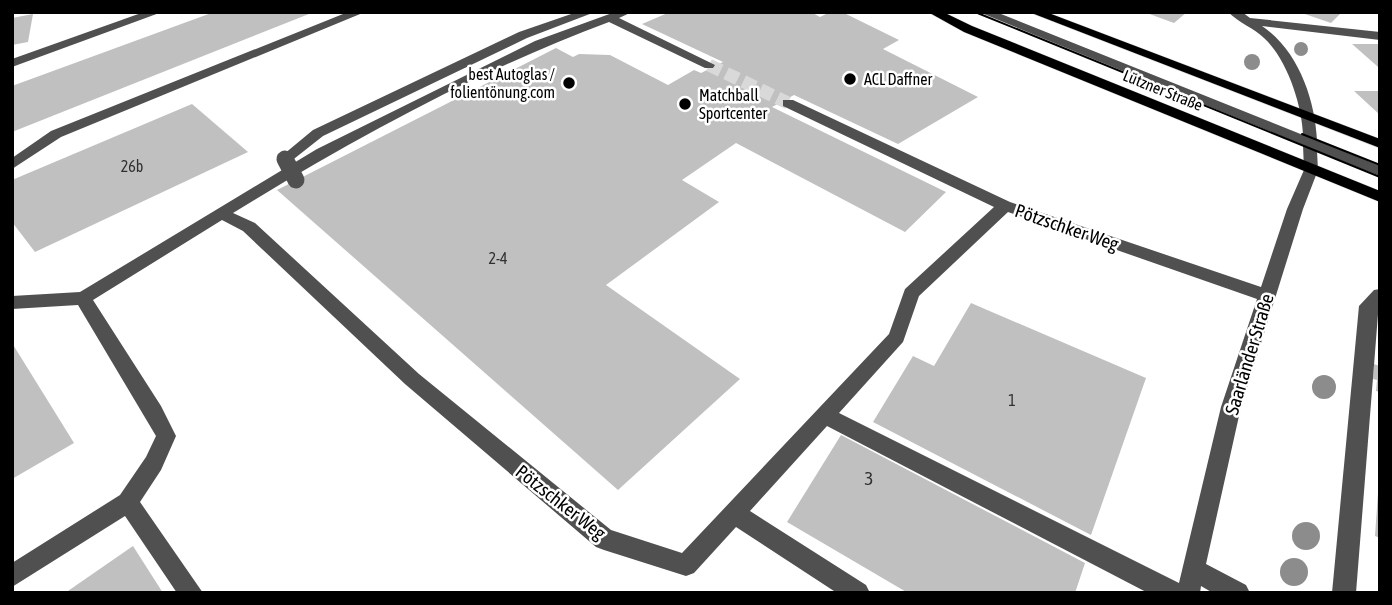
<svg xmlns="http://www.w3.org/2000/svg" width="1392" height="605" font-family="'Asap Condensed',sans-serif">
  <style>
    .building { fill: #c0c0c0 }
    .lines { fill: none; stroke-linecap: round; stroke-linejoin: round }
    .minor-tunnel { stroke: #d9d9d9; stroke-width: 13; stroke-dasharray: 13 6; stroke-linecap: butt }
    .major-casing { stroke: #dbdbdb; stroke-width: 1 }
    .minor { fill: #505050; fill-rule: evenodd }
    .major { fill: #000; fill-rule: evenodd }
    .tram { stroke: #000; stroke-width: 2 }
    .minor-bridge { stroke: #505050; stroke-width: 17 }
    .tree { fill: #8c8c8c }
    .poi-dot { fill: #000; stroke: #fff; stroke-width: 2.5 }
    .labels { text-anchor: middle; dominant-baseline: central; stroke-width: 5; stroke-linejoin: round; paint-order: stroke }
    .far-poi-label { font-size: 16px; fill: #000; stroke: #fff; text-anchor: start }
    .far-street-label { font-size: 16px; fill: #000; stroke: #fff }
    .number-label { font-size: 16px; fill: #303030 }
    .street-label { font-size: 19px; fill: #000; stroke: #fff }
    .near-number-label { font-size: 19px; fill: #303030 }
  </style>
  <rect width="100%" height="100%" fill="#fff"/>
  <g class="building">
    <polygon points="214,12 314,12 12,132 12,86"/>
    <polygon points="670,12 811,12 820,17 830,12 842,12 899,40 883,49 978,97 898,144 794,95 772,107 946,192 905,232 736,143 682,180 719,202 606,285 740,379 618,490 277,190 556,48 573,57 579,54 610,55 668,85 694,70 701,73 723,62 642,24"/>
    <polygon points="1144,12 1187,12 1174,23"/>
    <polygon points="1299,12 1335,12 1340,14 1331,23"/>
    <polygon points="33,14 28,42 12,45 12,18"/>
    <polygon points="1352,44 1380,44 1380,69 1377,66"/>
    <polygon points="1354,91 1380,91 1380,115"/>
    <polygon points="192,104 248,152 35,252 12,222 12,180"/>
    <polygon points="971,303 1146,378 1091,535 873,422 913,356 934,366"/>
    <polygon points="12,343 74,443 12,479"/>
    <polygon points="1374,364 1380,366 1380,392 1376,391 1377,380 1373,379"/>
    <polygon points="841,435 1085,563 1075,593 908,593 787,522"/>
    <polygon points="1378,493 1380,493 1380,538 1375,536"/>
    <polygon points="133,546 163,593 65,593"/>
  </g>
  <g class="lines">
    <polyline class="minor-tunnel" points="709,65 788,103"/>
    <g class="major-casing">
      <g id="major">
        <polygon points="928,12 943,12 972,26 1380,191 1380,202 964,32"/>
        <polygon points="1029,12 1046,12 1380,139 1380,148"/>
      </g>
    </g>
    <g class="minor">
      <polygon points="144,12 162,12 12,67 12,59"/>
      <polygon points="348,12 365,12 61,137 12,169 12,158 51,131"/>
      <polygon points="577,12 595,12 527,38 323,136 290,162 280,162 278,159 313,130 519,32"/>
      <path d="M 615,12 L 632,12 L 619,18 L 715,65 L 713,68 L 705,68 L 609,22 C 477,71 352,140 233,213 L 255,223 L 419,374 L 611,530 L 682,553 L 889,334 L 905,289 L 994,207 L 783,106 L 783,100 L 793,100 L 1010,202 L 1261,287 L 1287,209 L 1304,170 L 1303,145 L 979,12 L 996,12 L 1303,135 C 1302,105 1287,59 1264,38 C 1254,28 1239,23 1228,12 L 1242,12 L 1250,18 L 1380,32 L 1380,40 L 1262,26 C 1298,50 1315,99 1317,140 L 1380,166 L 1380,176 L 1317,151 L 1318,170 L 1303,209 L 1241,407 L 1206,564 L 1246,585 L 1250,593 L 1213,593 L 1201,586 L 1200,593 L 1148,593 L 827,426 L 750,511 L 866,585 L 870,593 L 837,593 L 736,527 L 694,573 L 686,576 L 604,550 L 596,547 L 405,384 L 243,231 L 222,220 L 93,300 L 161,406 L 176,436 L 161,470 L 140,502 L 203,593 L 177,593 L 125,516 L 12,587 L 12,563 L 120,495 L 146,457 L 156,436 L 78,305 L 12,309 L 12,296 L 80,292 L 317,149 L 535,41 ZM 1008,212 L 1257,299 L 1221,407 L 1179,583 L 839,413 L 903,342 L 919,296 Z"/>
      <polygon points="1380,289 1356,593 1332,593 1359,306 1374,290"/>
    </g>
    <use href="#major" class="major"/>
    <g class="tram">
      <polyline points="975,12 1380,177"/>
      <polyline points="1302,134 1380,165"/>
    </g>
    <polyline class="minor-bridge" points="285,159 296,180"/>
  </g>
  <g class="tree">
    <circle cx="1301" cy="49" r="7"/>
    <circle cx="1252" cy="62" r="8"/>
    <circle cx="1324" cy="387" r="12"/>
    <circle cx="1306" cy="536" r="14"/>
    <circle cx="1294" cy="572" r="14"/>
  </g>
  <g class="poi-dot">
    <circle cx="850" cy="79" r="7"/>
    <circle cx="569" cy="83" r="7"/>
    <circle cx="685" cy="104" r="7"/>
  </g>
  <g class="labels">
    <g class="far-poi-label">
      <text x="555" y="74" text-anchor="end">best Autoglas /<tspan x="555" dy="18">folientönung.com</tspan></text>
      <text x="864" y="79">ACL Daffner</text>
      <text x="699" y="95">Matchball<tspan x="699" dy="18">Sportcenter</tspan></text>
    </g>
    <g class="far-street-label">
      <text transform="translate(1163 90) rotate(22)">Lützner Straße</text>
    </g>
    <g class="number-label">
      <text x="132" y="166">26b</text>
      <text x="498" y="258">2-4</text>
      <text x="1012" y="400">1</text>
    </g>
    <g class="street-label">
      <text transform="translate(1067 227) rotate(19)">Pötzschker Weg</text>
      <text transform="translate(1249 354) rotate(-73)">Saarländer Straße</text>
      <text transform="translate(561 502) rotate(38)">Pötzschker Weg</text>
    </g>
    <g class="near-number-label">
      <text x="869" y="478">3</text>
    </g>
  </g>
  <rect width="1392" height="605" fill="none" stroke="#000000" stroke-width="28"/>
</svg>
